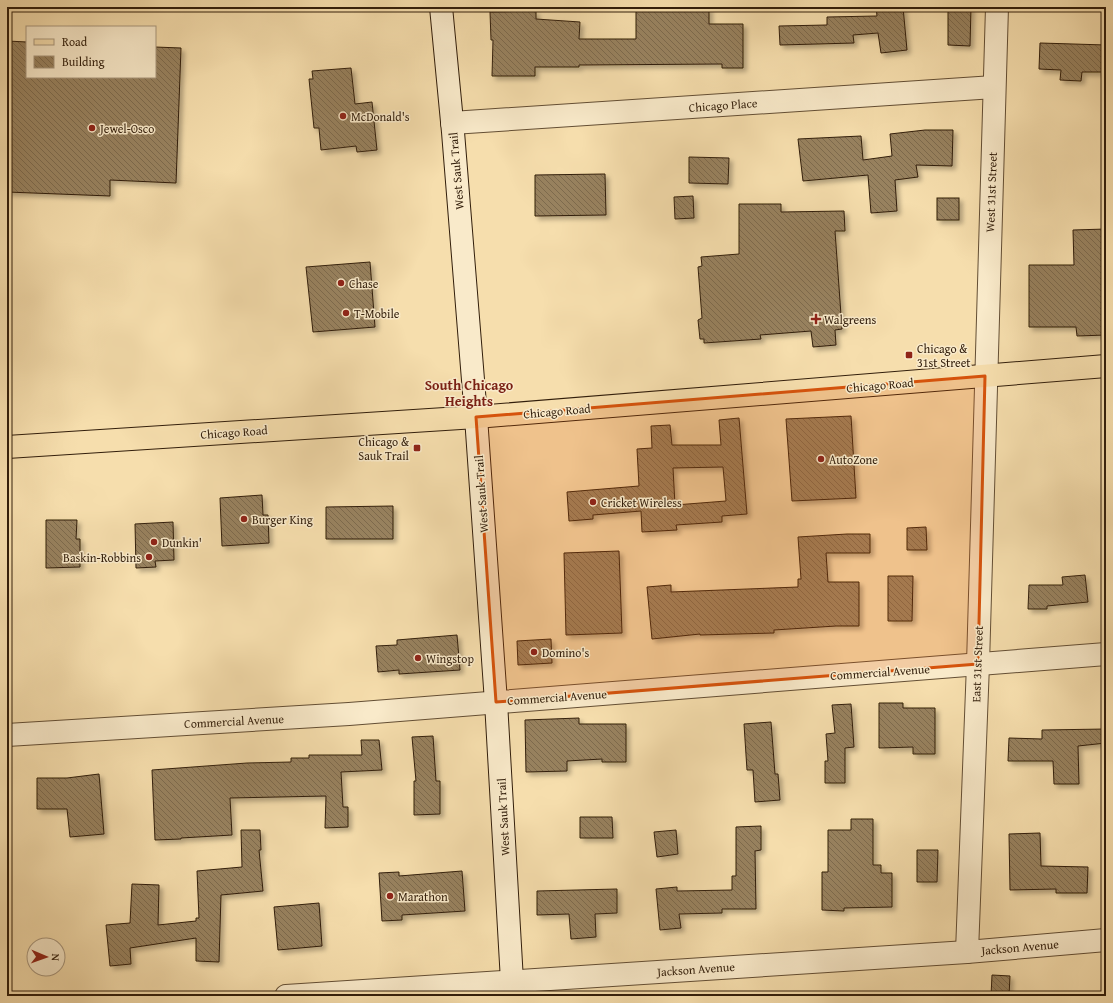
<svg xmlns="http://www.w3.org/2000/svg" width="1113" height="1003" font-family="'Gentium Book Plus',serif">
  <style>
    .building { fill: url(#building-back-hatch); stroke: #321e0b; fill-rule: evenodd; filter: url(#shadow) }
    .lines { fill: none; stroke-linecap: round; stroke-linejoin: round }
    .minor-casing { stroke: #634e34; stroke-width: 24 }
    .secondary-casing { stroke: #321e0b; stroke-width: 24 }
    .primary-casing { stroke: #321e0b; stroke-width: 24 }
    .minor { stroke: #f9eaca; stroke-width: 22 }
    .secondary { stroke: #f9eaca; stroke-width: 22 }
    .primary { stroke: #f6dead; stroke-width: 22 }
    .marked { fill: #d6530c; fill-opacity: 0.2; stroke: #d6530c; stroke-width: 3; stroke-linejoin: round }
    .poi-dot { fill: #8f2418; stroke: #f9eaca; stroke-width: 1.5 }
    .labels { text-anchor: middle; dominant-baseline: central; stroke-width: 3; stroke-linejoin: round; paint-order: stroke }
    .street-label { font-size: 12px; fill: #321e0b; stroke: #f9eaca }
    .poi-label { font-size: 12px; fill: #321e0b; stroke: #f9eaca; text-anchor: start }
    .quarter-label { font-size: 14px; font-weight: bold; fill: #7a1f14; stroke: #f9eaca }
  </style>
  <defs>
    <pattern id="building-back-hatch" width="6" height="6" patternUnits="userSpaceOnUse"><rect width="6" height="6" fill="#98825f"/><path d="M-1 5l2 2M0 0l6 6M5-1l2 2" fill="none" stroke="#7d6a4d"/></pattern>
    <filter id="shadow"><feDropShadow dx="3.5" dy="3.5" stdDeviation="2" flood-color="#0004"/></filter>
  </defs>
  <rect width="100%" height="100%" fill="#f6dead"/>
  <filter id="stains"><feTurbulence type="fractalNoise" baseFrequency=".005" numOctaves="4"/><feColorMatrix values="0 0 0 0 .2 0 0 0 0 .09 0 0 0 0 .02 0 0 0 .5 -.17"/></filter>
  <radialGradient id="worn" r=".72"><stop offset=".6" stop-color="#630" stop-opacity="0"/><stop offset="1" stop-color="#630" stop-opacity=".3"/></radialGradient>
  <g class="building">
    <polygon points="636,7 709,7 709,24 743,24 743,68 722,68 722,64 579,65 579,67 535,67 535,76 492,76 493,40 491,40 490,12 536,11 536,19 580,22 579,39 636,39"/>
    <polygon points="876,7 903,7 907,50 881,53 878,33 853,35 854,43 780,45 779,26 827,25 827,17 877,16"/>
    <polygon points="948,7 971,7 970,46 948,45"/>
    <polygon points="7,41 27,42 27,77 155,77 155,47 181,48 176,183 110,180 110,196 7,192"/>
    <polygon points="1040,43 1106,45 1106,72 1082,72 1081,81 1060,80 1061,70 1039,69"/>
    <polygon points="351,68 355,104 372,102 377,150 357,152 356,146 321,150 319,128 314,128 309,79 313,79 312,71"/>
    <polygon points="925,130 953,130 952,166 916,165 918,177 895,180 897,211 871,213 868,175 803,181 798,139 861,136 863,160 892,156 890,134"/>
    <polygon points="689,157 729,158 728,184 689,183"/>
    <polygon points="605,174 606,215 535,216 535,175"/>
    <polygon points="693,196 694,218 675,219 674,197"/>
    <rect x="937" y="198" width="22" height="22"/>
    <polygon points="739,204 781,204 781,212 844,211 845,231 835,231 842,329 835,330 836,345 813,347 811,331 760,335 761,339 704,343 704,339 700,339 698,320 702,318 698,267 702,266 701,257 739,254"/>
    <polygon points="1106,229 1106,335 1077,336 1076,327 1029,327 1029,265 1074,265 1073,230"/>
    <polygon points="370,262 375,327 313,332 306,267"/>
    <polygon points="851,416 856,498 792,501 786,419"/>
    <path d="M 739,418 L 747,514 L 722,516 L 722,522 L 676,525 L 677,530 L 642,532 L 641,511 L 593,515 L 593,519 L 569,521 L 567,492 L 639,486 L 637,449 L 652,448 L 651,426 L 670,425 L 672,445 L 721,445 L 719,420 ZM 723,467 L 726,501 L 675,505 L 673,468 Z"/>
    <polygon points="262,495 263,515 268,515 269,543 222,546 220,498"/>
    <polygon points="393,506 393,539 326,539 326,507"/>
    <polygon points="46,520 77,520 76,539 80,539 80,567 46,568"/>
    <polygon points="173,522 174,560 155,561 156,567 136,568 135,524"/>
    <polygon points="926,527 927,550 907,550 907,528"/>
    <polygon points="847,534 870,534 870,553 826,553 828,582 859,582 859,626 836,626 774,630 774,633 700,635 700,634 652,639 647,587 671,585 671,592 798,587 798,579 801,579 798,537"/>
    <polygon points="619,551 622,633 566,635 564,553"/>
    <polygon points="1085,575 1088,602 1047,606 1047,609 1028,609 1029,585 1063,585 1062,577"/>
    <polygon points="888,576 913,576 912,621 888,621"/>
    <polygon points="457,635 460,670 399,674 399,670 378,672 376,646 397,645 397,640"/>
    <polygon points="551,639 552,663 518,665 517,641"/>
    <polygon points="879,703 903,703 903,708 935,708 935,754 913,754 913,747 879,748"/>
    <polygon points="851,704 854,747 845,748 845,783 825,783 825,761 828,761 826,734 835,733 832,705"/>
    <polygon points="579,718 579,724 626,724 626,762 602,762 602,759 567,761 567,771 526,772 525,720"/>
    <polygon points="771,722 775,774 778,774 780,800 755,802 753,770 747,770 744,724"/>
    <polygon points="1106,729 1106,743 1078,746 1079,784 1054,784 1053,761 1008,761 1009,738 1042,739 1042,730"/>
    <polygon points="433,736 436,781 440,781 440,814 414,815 414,781 416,781 412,737"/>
    <polygon points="361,740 379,740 382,770 341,772 343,807 348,807 348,827 325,828 326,796 230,798 232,835 181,838 181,839 155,840 152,770 247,763 291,762 291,758 309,758 309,755 362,755"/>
    <polygon points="99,774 104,834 70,837 67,809 37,809 37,778 67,778"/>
    <polygon points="580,817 612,817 613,838 580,838"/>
    <polygon points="851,819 873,819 873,865 881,865 881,873 892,873 892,907 844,908 844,911 822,910 822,872 828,872 828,830 851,830"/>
    <polygon points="761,826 761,850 755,851 756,909 722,909 722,913 679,914 681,928 660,930 656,889 677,887 677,891 732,890 732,876 736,876 736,827"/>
    <polygon points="241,830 260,830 261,850 259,850 263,891 221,895 219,962 196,961 196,938 130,948 131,964 110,966 106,925 130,923 132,884 159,885 158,925 196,921 196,918 199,918 197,871 242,867"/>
    <polygon points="676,830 678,854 657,857 654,832"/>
    <polygon points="1040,833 1041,866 1088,867 1087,893 1056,893 1056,889 1010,890 1009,834"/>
    <polygon points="917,850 938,850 937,882 917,882"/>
    <polygon points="462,871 465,911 402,915 402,920 382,921 379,873 399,872 399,876"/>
    <polygon points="617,889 617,913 595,914 596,937 571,939 569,914 537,915 537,891"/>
    <polygon points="319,903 322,946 278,950 274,907"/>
    <polygon points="992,975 1010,976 1009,996 991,996"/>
  </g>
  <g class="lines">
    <g class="minor-casing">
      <g id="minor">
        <polyline points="452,123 994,87"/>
        <polyline points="7,735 349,714 1106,654"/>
        <polyline points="967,952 978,664 997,7"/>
        <polyline points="286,996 967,952 1106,940"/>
      </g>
    </g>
    <g class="secondary-casing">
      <polyline id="secondary" points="441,7 453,132 476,417 496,702 512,981 520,996"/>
    </g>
    <g class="primary-casing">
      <polyline id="primary" points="7,447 476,417 1106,366"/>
    </g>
    <use href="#minor" class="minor"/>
    <use href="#secondary" class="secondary"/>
    <use href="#primary" class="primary"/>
  </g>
  <path class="marked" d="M 985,376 L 978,664 L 496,702 L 476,417 Z"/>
  <g class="poi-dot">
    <circle cx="343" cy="116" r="4"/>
    <circle cx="92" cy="128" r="4"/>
    <circle cx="341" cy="283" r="4"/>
    <circle cx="346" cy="313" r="4"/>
    <path d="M814 313h4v4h4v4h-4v4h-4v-4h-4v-4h4z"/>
    <rect x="905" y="351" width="8" height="8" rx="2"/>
    <rect x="413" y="444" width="8" height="8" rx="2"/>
    <circle cx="821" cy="459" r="4"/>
    <circle cx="593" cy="502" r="4"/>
    <circle cx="244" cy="519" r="4"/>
    <circle cx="154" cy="542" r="4"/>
    <circle cx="149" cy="557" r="4"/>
    <circle cx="534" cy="652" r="4"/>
    <circle cx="418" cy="658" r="4"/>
    <circle cx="390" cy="896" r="4"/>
  </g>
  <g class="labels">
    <g class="street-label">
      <text transform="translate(723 105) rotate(-4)">Chicago Place</text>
      <text transform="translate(456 171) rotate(-95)">West Sauk Trail</text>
      <text transform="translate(991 192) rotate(-88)">West 31st Street</text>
      <text transform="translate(880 385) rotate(-5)">Chicago Road</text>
      <text transform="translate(557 411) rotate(-5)">Chicago Road</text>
      <text transform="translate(234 432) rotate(-4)">Chicago Road</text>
      <text transform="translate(481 494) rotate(-94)">West Sauk Trail</text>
      <text transform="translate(977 664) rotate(-88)">East 31st Street</text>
      <text transform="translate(880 672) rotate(-4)">Commercial Avenue</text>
      <text transform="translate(557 697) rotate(-4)">Commercial Avenue</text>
      <text transform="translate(234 721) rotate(-3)">Commercial Avenue</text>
      <text transform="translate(503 817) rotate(-93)">West Sauk Trail</text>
      <text transform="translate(1020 947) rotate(-5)">Jackson Avenue</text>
      <text transform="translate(696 969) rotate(-4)">Jackson Avenue</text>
    </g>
    <g class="poi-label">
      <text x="351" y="116">McDonald's</text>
      <text x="100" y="128">Jewel-Osco</text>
      <text x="349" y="283">Chase</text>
      <text x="354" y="313">T-Mobile</text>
      <text x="824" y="319">Walgreens</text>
      <text x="917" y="348">Chicago &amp;<tspan x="917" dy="14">31st Street</tspan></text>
      <text x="409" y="441" text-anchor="end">Chicago &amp;<tspan x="409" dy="14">Sauk Trail</tspan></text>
      <text x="829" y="459">AutoZone</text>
      <text x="601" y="502">Cricket Wireless</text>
      <text x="252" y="519">Burger King</text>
      <text x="162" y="542">Dunkin'</text>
      <text x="141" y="557" text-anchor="end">Baskin-Robbins</text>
      <text x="542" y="652">Domino's</text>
      <text x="426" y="658">Wingstop</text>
      <text x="398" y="896">Marathon</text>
    </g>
    <g class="quarter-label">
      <text x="469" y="385">South Chicago<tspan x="469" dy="16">Heights</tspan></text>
    </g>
  </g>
  <rect width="1113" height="1003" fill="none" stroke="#f6dead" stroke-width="24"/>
  <rect x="8" y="8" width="1097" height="987" fill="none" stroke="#321e0b" stroke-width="2"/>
  <rect x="12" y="12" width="1089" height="979" fill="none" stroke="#321e0b"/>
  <rect x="26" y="26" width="130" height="52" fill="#f9eaca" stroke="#a9987e"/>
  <rect x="34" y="39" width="20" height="6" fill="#f6dead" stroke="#a9987e"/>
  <text x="62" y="46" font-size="12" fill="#321e0b">Road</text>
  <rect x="34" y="56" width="20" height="12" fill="url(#building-back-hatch)" stroke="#a9987e"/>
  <text x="62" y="66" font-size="12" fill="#321e0b">Building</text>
  <g transform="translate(46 957) rotate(92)"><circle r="19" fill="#f9eaca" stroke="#a9987e"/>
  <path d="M0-3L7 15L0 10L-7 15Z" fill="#8f2418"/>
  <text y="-6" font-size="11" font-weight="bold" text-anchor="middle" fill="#321e0b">N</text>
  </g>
  <rect width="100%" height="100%" filter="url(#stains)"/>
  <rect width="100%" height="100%" fill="url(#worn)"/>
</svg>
